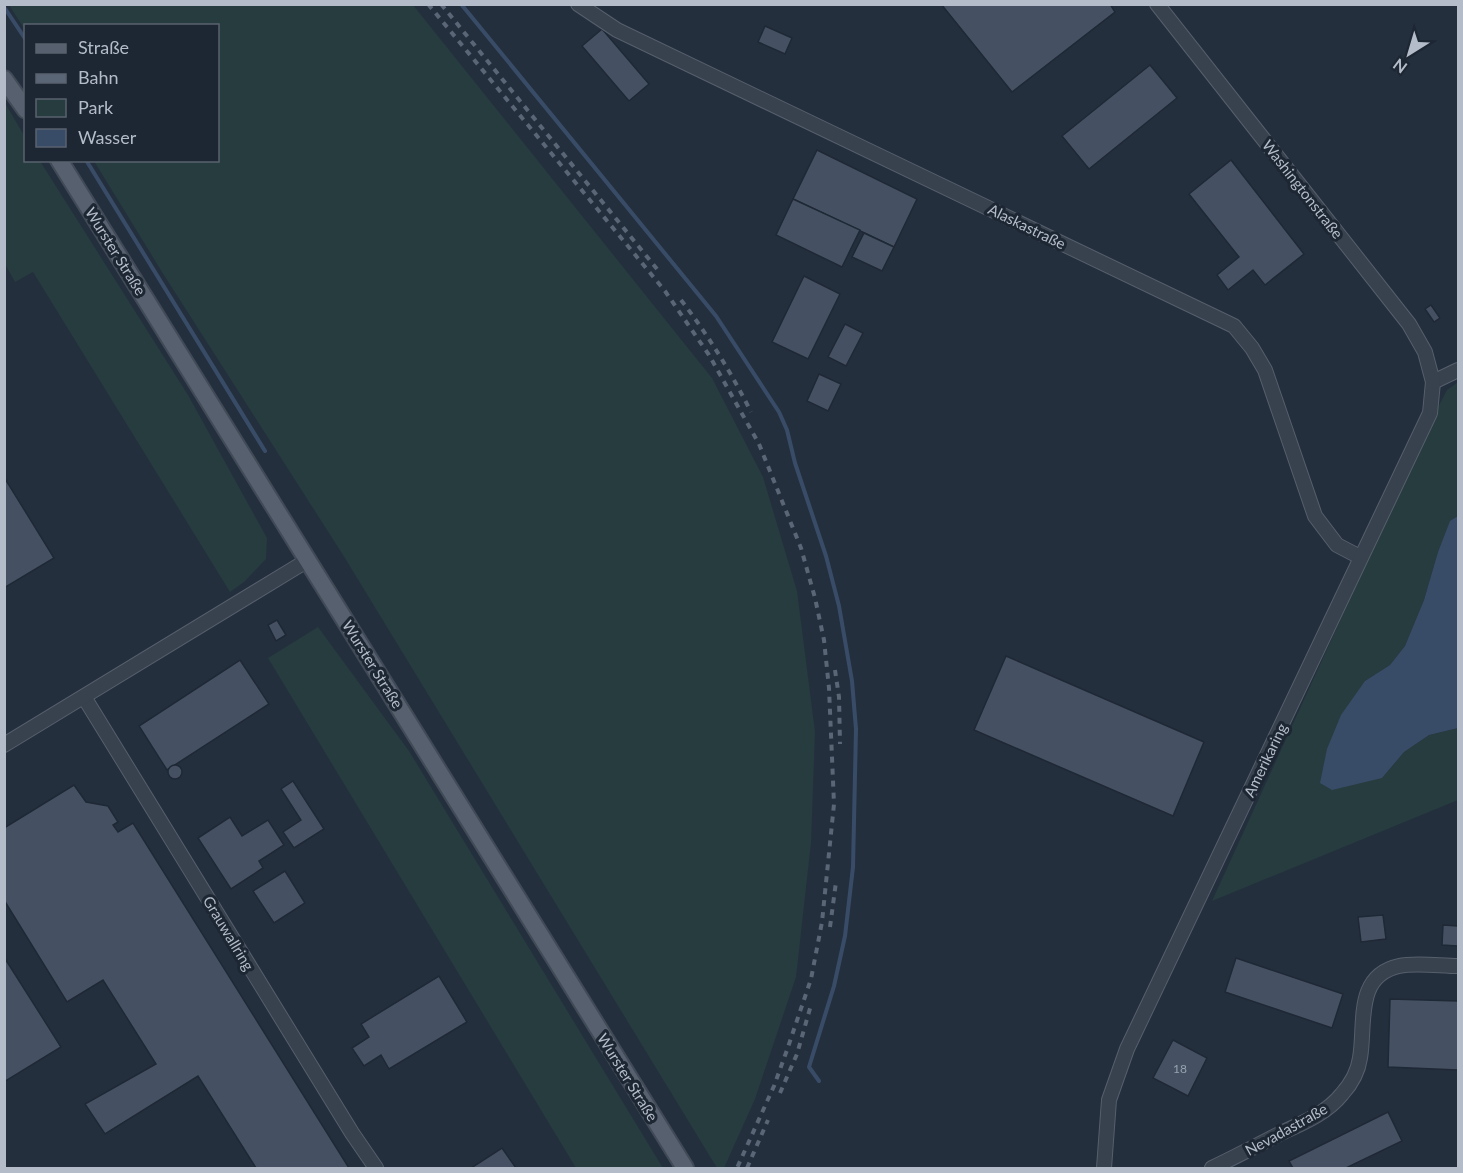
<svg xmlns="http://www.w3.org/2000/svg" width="1463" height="1173" font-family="Lato,sans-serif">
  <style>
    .green { fill: #263c3f }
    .water { fill: #394c67 }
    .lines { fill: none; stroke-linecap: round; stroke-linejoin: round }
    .stream { stroke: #394c67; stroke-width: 4 }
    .building { fill: #455162; stroke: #1f2835; stroke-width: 1.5 }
    .minor-casing { stroke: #565f6c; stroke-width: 16 }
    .major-casing { stroke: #414a57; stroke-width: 20 }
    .minor { stroke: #38414e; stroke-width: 14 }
    .major { stroke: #56606e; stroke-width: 16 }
    .rail { stroke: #5a6575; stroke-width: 4; stroke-dasharray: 6 6; stroke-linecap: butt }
    .labels { text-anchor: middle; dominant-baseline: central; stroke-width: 6; stroke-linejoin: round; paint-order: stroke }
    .number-label { font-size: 12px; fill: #98a1af }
    .street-label { font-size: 15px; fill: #b4bcc9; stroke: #1d2633 }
  </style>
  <rect width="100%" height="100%" fill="#242f3e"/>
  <g class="green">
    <polygon points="9,5 413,5 712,378 763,477 797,591 815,732 811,843 796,977 755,1099 724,1168 717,1168 343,555 162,272 94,161 218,160 218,26 26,26 25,30"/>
    <polygon points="5,103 25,137 26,160 40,161 188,395 267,538 266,559 244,582 230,592 33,272 15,282 5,264"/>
    <polygon points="1458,382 1458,516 1450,522 1438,552 1424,600 1405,646 1390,665 1365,681 1382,778 1404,752 1429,735 1458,728 1458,800 1212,901 1434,415 1447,390"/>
    <polygon points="318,627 409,751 663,1168 576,1168 268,658"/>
  </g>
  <polygon class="water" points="1458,516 1458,728 1429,735 1404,752 1382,778 1332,790 1320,783 1327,749 1341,715 1365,681 1390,665 1405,646 1424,600 1438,552 1450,521"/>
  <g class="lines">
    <g class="stream">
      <polyline points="461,4 716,316 779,412 787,430 795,463 826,556 839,606 852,681 856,729 853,867 845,936 834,986 809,1067 819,1081"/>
      <polyline points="4,7 26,40"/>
      <polyline points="86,160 265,451"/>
    </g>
  </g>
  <g class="building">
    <polygon points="941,4 1110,4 1115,12 1012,92"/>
    <polygon points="765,26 792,38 785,54 758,42"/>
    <polygon points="602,29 649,84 629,101 582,46"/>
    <polygon points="1150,65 1177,98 1089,169 1062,136"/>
    <polygon points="817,150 917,199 894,247 793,199"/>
    <polygon points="1231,160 1304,254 1265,285 1253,270 1228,290 1217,275 1239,257 1189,194"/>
    <polygon points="793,199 860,230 842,267 776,235"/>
    <polygon points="864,233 894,247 882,271 852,257"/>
    <polygon points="804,276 840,294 808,359 772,342"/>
    <polygon points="1431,305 1440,318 1434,322 1425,309"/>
    <polygon points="845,324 863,333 846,366 828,357"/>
    <polygon points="819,374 841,384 828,411 807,401"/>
    <polygon points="4,477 54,558 4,588"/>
    <polygon points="277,620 286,635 276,641 268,625"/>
    <polygon points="1006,656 1204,742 1173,816 974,730"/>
    <polygon points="240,660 269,704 167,770 139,726"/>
    <circle cx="175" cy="772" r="7"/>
    <polygon points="293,781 324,829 294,848 283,832 301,820 281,789"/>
    <polygon points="74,785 86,802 108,806 118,822 113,825 118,832 133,823 349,1168 256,1168 198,1076 105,1134 85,1104 156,1064 103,980 67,1002 4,900 4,828"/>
    <polygon points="230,817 242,836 268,820 284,845 259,861 263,868 231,889 198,838"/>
    <polygon points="285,871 305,903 274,923 253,891"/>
    <polygon points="1383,915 1386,939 1361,942 1358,917"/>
    <polygon points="1443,925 1458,926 1458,946 1442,945"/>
    <polygon points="4,957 61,1047 4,1082"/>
    <polygon points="1236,958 1343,994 1332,1028 1225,992"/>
    <polygon points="439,976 467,1022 389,1069 381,1055 364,1066 352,1048 369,1037 361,1024"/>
    <polygon points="1390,999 1458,1001 1458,1070 1388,1067"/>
    <polygon points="1173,1040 1207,1058 1188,1096 1153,1078"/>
    <polygon points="1388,1112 1402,1141 1346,1168 1293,1168 1289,1161"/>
    <polygon points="502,1148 516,1168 471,1168"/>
  </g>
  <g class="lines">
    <g class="minor-casing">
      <g id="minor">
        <polyline points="578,4 617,30 1234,326 1252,348 1265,370 1315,516 1337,545 1360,557"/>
        <polyline points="1433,382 1458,370"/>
        <polyline points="84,697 352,1133 376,1168"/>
        <polyline points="4,745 308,560"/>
        <polyline points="1104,1168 1109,1100 1127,1049 1430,413 1433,382 1425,352 1409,324 1157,4"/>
        <path d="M 1212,1168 C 1235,1157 1258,1145 1281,1133 C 1303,1123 1327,1113 1342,1094 C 1351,1084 1358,1072 1360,1058 C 1366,1024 1354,976 1399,966 C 1415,962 1441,966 1458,966"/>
      </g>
    </g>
    <g class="major-casing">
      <g id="major">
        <polyline points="4,79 26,110"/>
        <polyline points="59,160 685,1168"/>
      </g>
    </g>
    <use href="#minor" class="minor"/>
    <use href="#major" class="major"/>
    <g class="rail">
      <polyline points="428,4 665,291 709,355 759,444 801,548 815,598 824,640 829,688 834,804 822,922 811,979 787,1050 774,1086 737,1168"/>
      <polyline points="441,4 657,269"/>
      <path d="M 681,300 C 708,335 731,372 751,412"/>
      <polyline points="835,670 839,697 840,744"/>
      <polyline points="830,927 836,882"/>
      <polyline points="780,1093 797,1054 811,1005"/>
      <polyline points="747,1168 768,1120"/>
    </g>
  </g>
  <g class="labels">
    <g class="number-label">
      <text x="1180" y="1068">18</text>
    </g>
    <g class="street-label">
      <text transform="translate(1303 189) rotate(52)">Washingtonstraße</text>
      <text transform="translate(1027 226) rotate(26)">Alaskastraße</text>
      <text transform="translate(116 251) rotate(58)">Wurster Straße</text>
      <text transform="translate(373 664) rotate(58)">Wurster Straße</text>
      <text transform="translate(1265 760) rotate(-64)">Amerikaring</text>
      <text transform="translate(229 933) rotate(59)">Grauwallring</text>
      <text transform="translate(628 1077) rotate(58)">Wurster Straße</text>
      <text transform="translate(1286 1129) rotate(-29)">Nevadastraße</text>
    </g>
  </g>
  <rect width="1463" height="1173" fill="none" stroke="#b4bcc9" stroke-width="12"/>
  <rect x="24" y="24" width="195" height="138" fill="#1d2633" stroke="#59626f" stroke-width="1.5"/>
  <rect x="36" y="44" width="30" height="9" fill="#56606e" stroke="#59626f" stroke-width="1.5"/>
  <text x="78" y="54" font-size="18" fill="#b4bcc9">Straße</text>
  <rect x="36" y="74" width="30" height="9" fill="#5a6575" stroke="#59626f" stroke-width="1.5"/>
  <text x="78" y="84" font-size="18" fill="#b4bcc9">Bahn</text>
  <rect x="36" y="99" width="30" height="18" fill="#263c3f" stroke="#59626f" stroke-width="1.5"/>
  <text x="78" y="114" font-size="18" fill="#b4bcc9">Park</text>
  <rect x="36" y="129" width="30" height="18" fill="#394c67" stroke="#59626f" stroke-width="1.5"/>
  <text x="78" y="144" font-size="18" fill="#b4bcc9">Wasser</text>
  <g transform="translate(1409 54) rotate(217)" stroke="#1d2633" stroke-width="4.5" paint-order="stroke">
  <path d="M0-4.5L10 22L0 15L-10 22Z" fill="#b4bcc9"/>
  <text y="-9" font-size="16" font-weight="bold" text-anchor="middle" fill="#b4bcc9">N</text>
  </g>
</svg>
